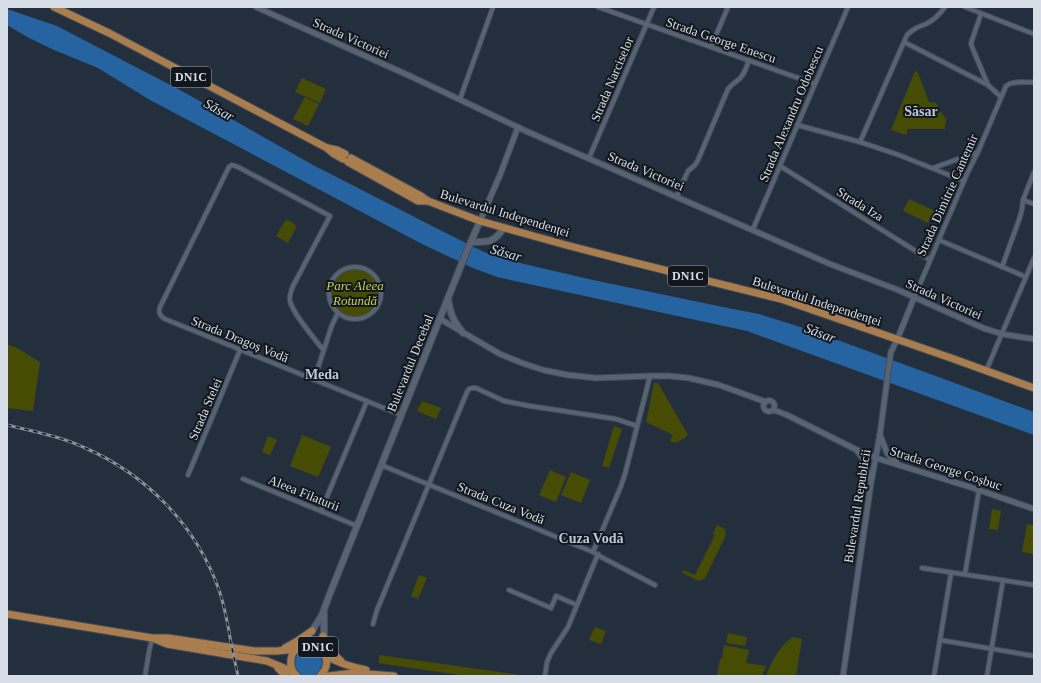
<svg xmlns="http://www.w3.org/2000/svg" width="1041" height="683" font-family="Georgia,serif">
  <style>
    .green { fill: #474c05 }
    .water { fill: #2663a1 }
    .lines { fill: none; stroke-linecap: round; stroke-linejoin: round }
    .minor-casing { stroke: #424b57; stroke-width: 6 }
    .tertiary-casing { stroke: #424b57; stroke-width: 7 }
    .secondary-casing { stroke: #424b57; stroke-width: 8 }
    .primary-casing { stroke: #424b57; stroke-width: 9 }
    .minor { stroke: #576373; stroke-width: 4 }
    .tertiary { stroke: #576373; stroke-width: 5 }
    .secondary { stroke: #576373; stroke-width: 6 }
    .primary { stroke: #a97d4e; stroke-width: 7 }
    .rail-casing { stroke: #88909c; stroke-width: 3 }
    .rail { stroke: #12171d; stroke-width: 1.5; stroke-dasharray: 4.5; stroke-linecap: butt }
    .labels { text-anchor: middle; dominant-baseline: central; stroke-width: 4; stroke-linejoin: round; paint-order: stroke }
    .shield { fill: #12171d; stroke: #9ca2aa; stroke-width: 1 }
    .shield-label { font-size: 12px; font-weight: bold; fill: #d7dee7 }
    .street-label { font-size: 13px; fill: #d7dee7; stroke: #12171d }
    .park-label { font-size: 13px; font-style: italic; fill: #c7d257; stroke: #12171d }
    .water-label { font-size: 14px; font-style: italic; fill: #cddcee; stroke: #12171d }
    .neighbourhood-label { font-size: 14px; font-weight: bold; fill: #bccadc; stroke: #12171d }
  </style>
  <rect width="100%" height="100%" fill="#242f3d"/>
  <g class="green">
    <polygon points="915,71 918,73 929,102 936,103 940,111 946,119 945,129 908,129 906,135 891,130"/>
    <polygon points="302,78 326,89 320,103 295,92"/>
    <polygon points="305,97 319,104 308,126 293,119"/>
    <polygon points="909,199 935,211 928,223 903,211"/>
    <path d="M 288,220 C 291,222 296,223 296,228 L 288,243 L 276,236 L 284,222 Z"/>
    <circle cx="355" cy="293" r="25"/>
    <polygon points="7,344 17,348 40,362 33,411 7,408"/>
    <path d="M 654,383 L 658,383 L 688,435 C 683,439 677,445 670,441 L 673,435 L 646,422 Z"/>
    <polygon points="422,401 441,408 436,419 417,411"/>
    <polygon points="614,426 622,429 609,468 602,466"/>
    <polygon points="302,435 331,447 318,477 290,466"/>
    <polygon points="268,436 277,440 270,455 262,452"/>
    <polygon points="550,470 566,477 556,502 539,495"/>
    <polygon points="571,472 590,480 581,503 561,495"/>
    <polygon points="992,509 1001,511 998,530 989,529"/>
    <polygon points="1027,524 1034,525 1034,554 1022,552"/>
    <polygon points="717,525 725,529 726,535 706,576 704,579 699,581 682,573 683,570 695,575 715,535 713,534"/>
    <polygon points="419,575 427,578 418,599 411,596"/>
    <polygon points="595,627 606,631 601,644 589,640"/>
    <polygon points="728,633 747,637 745,646 726,643"/>
    <path d="M 793,637 L 802,639 L 796,676 L 766,676 C 771,662 780,645 793,637 Z"/>
    <polygon points="724,645 749,650 746,663 766,666 762,676 717,676 720,659 722,659"/>
    <polygon points="379,655 527,676 466,676 379,663"/>
  </g>
  <g class="water">
    <polygon points="7,9 57,26 180,90 313,165 438,229 482,251 494,256 524,264 593,280 723,307 759,314 813,331 1034,412 1034,435 747,331 497,277 473,268 422,244 150,100 98,68 54,50 29,38 7,25"/>
    <circle cx="308" cy="663" r="14"/>
  </g>
  <g class="lines">
    <g class="minor-casing">
      <g id="minor">
        <polyline points="598,7 815,84"/>
        <polyline points="965,7 1034,34"/>
        <polyline points="981,14 971,43 972,47 988,85 1001,97"/>
        <polyline points="904,42 988,85"/>
        <polyline points="711,47 728,7"/>
        <polyline points="460,99 493,7"/>
        <polyline points="797,125 860,142 899,155 964,181"/>
        <path d="M 860,142 L 907,35 C 913,29 918,27 926,24 C 934,20 940,14 945,7"/>
        <polyline points="589,158 654,7"/>
        <polyline points="780,166 930,260"/>
        <polyline points="933,168 978,152"/>
        <polyline points="1034,172 1023,200 1034,204"/>
        <path d="M 677,196 L 688,171 L 695,165 L 698,160 L 728,89 C 732,84 733,84 738,80 C 744,76 746,68 749,60"/>
        <polyline points="753,229 848,7"/>
        <polyline points="939,240 1026,277"/>
        <circle cx="355" cy="293" r="26"/>
        <polyline points="1002,267 1020,217 1022,209 1023,200"/>
        <path d="M 914,298 L 967,174 L 978,152 L 1006,86 C 1013,80 1025,83 1034,82"/>
        <path d="M 323,349 L 320,346 C 312,335 293,314 290,301 C 289,296 291,291 293,286 L 330,216 L 238,167 L 232,165 L 229,167 L 160,307 C 158,313 160,316 165,319 L 401,415"/>
        <polyline points="986,371 1034,258"/>
        <polyline points="314,380 332,325 338,313"/>
        <polyline points="381,465 593,552 603,558 655,585"/>
        <polyline points="188,475 240,350"/>
        <polyline points="243,479 357,526"/>
        <polyline points="321,511 367,401"/>
        <polyline points="593,552 621,486 625,474 650,376"/>
        <polyline points="922,568 1034,585"/>
        <polyline points="965,574 979,490"/>
        <polyline points="509,590 551,608 556,596 577,605"/>
        <polyline points="373,624 377,610 467,392 469,389 472,388 476,388 504,401 530,406 616,419 637,426"/>
        <polyline points="940,640 1034,656"/>
        <polyline points="145,676 149,652 152,638"/>
        <polyline points="545,676 547,662 551,653 568,627 598,554"/>
        <polyline points="934,676 951,573"/>
        <polyline points="987,676 1003,580"/>
      </g>
    </g>
    <g class="tertiary-casing">
      <g id="tertiary">
        <polyline points="256,7 410,76 528,132 830,264 898,290 983,328 1002,334 1034,339"/>
        <polyline points="480,221 500,175 518,127"/>
        <polyline points="440,319 500,354 522,363 543,370 568,375 596,378 650,376 669,376 689,378 719,385 766,402"/>
        <circle cx="769" cy="406" r="5.5"/>
        <polyline points="774,410 787,415 855,449 876,458 970,487 1034,509"/>
        <polyline points="880,435 887,453 898,464"/>
        <path d="M 857,451 C 865,459 868,469 870,479"/>
        <polyline points="843,676 871,483 880,434 890,358 891,352 897,340 914,298"/>
      </g>
    </g>
    <g class="secondary-casing">
      <g id="secondary">
        <path d="M 471,242 C 487,242 495,243 504,227"/>
        <path d="M 448,299 C 451,316 453,320 463,333"/>
        <polyline points="300,646 312,631 322,615 329,596 466,253 480,221"/>
        <polyline points="324,653 324,613"/>
      </g>
    </g>
    <g class="primary-casing">
      <g id="primary">
        <polyline points="54,7 109,33 327,148 337,150 345,154"/>
        <polyline points="327,148 334,154 343,159"/>
        <polyline points="351,158 421,196 428,201 480,221 566,245 628,261 781,299 951,358 1034,388"/>
        <polyline points="348,162 418,201 428,201"/>
        <polyline points="7,614 152,638 168,638 254,651 277,651 297,649"/>
        <path d="M 323,636 C 327,647 332,654 341,661"/>
        <polyline points="155,639 167,644 267,661 293,672"/>
        <polyline points="285,648 299,640 312,631"/>
        <path d="M 325,655 C 338,663 351,667 366,670"/>
        <polyline points="278,668 286,676"/>
        <path d="M 297,676 C 292,672 290,666 291,659 C 296,628 344,652 320,676"/>
        <polyline points="328,676 354,673 394,676"/>
      </g>
    </g>
    <use href="#minor" class="minor"/>
    <use href="#tertiary" class="tertiary"/>
    <use href="#secondary" class="secondary"/>
    <use href="#primary" class="primary"/>
    <g class="rail-casing">
      <path id="rail" d="M 7,425 C 32,431 59,436 83,447 C 146,474 196,525 219,590 C 224,604 226,617 229,631 C 231,646 235,661 238,676"/>
    </g>
    <use href="#rail" class="rail"/>
  </g>
  <g class="labels">
    <g class="shield">
      <rect x="171" y="67" width="40" height="20" rx="3"/>
      <rect x="668" y="266" width="40" height="20" rx="3"/>
      <rect x="298" y="637" width="40" height="20" rx="3"/>
    </g>
    <g class="shield-label">
      <text x="191" y="77">DN1C</text>
      <text x="688" y="276">DN1C</text>
      <text x="318" y="647">DN1C</text>
    </g>
    <g class="street-label">
      <text transform="translate(351 38) rotate(24)">Strada Victoriei</text>
      <text transform="translate(721 40) rotate(19)">Strada George Enescu</text>
      <text transform="translate(612 79) rotate(-67)">Strada Narciselor</text>
      <text transform="translate(791 114) rotate(-67)">Strada Alexandru Odobescu</text>
      <text transform="translate(646 171) rotate(23)">Strada Victoriei</text>
      <text transform="translate(947 195) rotate(-66)">Strada Dimitrie Cantemir</text>
      <text transform="translate(860 204) rotate(32)">Strada Iza</text>
      <text transform="translate(505 213) rotate(17)">Bulevardul Independenței</text>
      <text transform="translate(944 299) rotate(24)">Strada Victoriei</text>
      <text transform="translate(817 301) rotate(18)">Bulevardul Independenței</text>
      <text transform="translate(240 339) rotate(22)">Strada Dragoș Vodă</text>
      <text transform="translate(410 363) rotate(-68)">Bulevardul Decebal</text>
      <text transform="translate(205 409) rotate(-67)">Strada Stelei</text>
      <text transform="translate(946 468) rotate(18)">Strada George Coșbuc</text>
      <text transform="translate(304 493) rotate(22)">Aleea Filaturii</text>
      <text transform="translate(501 503) rotate(22)">Strada Cuza Vodă</text>
      <text transform="translate(857 506) rotate(-81)">Bulevardul Republicii</text>
    </g>
    <g class="park-label">
      <text x="355" y="285">Parc Aleea<tspan x="355" dy="15">Rotundă</tspan></text>
    </g>
    <g class="water-label">
      <text transform="translate(219 110) rotate(29)">Săsar</text>
      <text transform="translate(506 253) rotate(16)">Săsar</text>
      <text transform="translate(820 333) rotate(21)">Săsar</text>
    </g>
    <g class="neighbourhood-label">
      <text x="921" y="111">Săsar</text>
      <text x="322" y="374">Meda</text>
      <text x="591" y="538">Cuza Vodă</text>
    </g>
  </g>
  <rect width="1041" height="683" fill="none" stroke="#d7dee7" stroke-width="16"/>
</svg>
